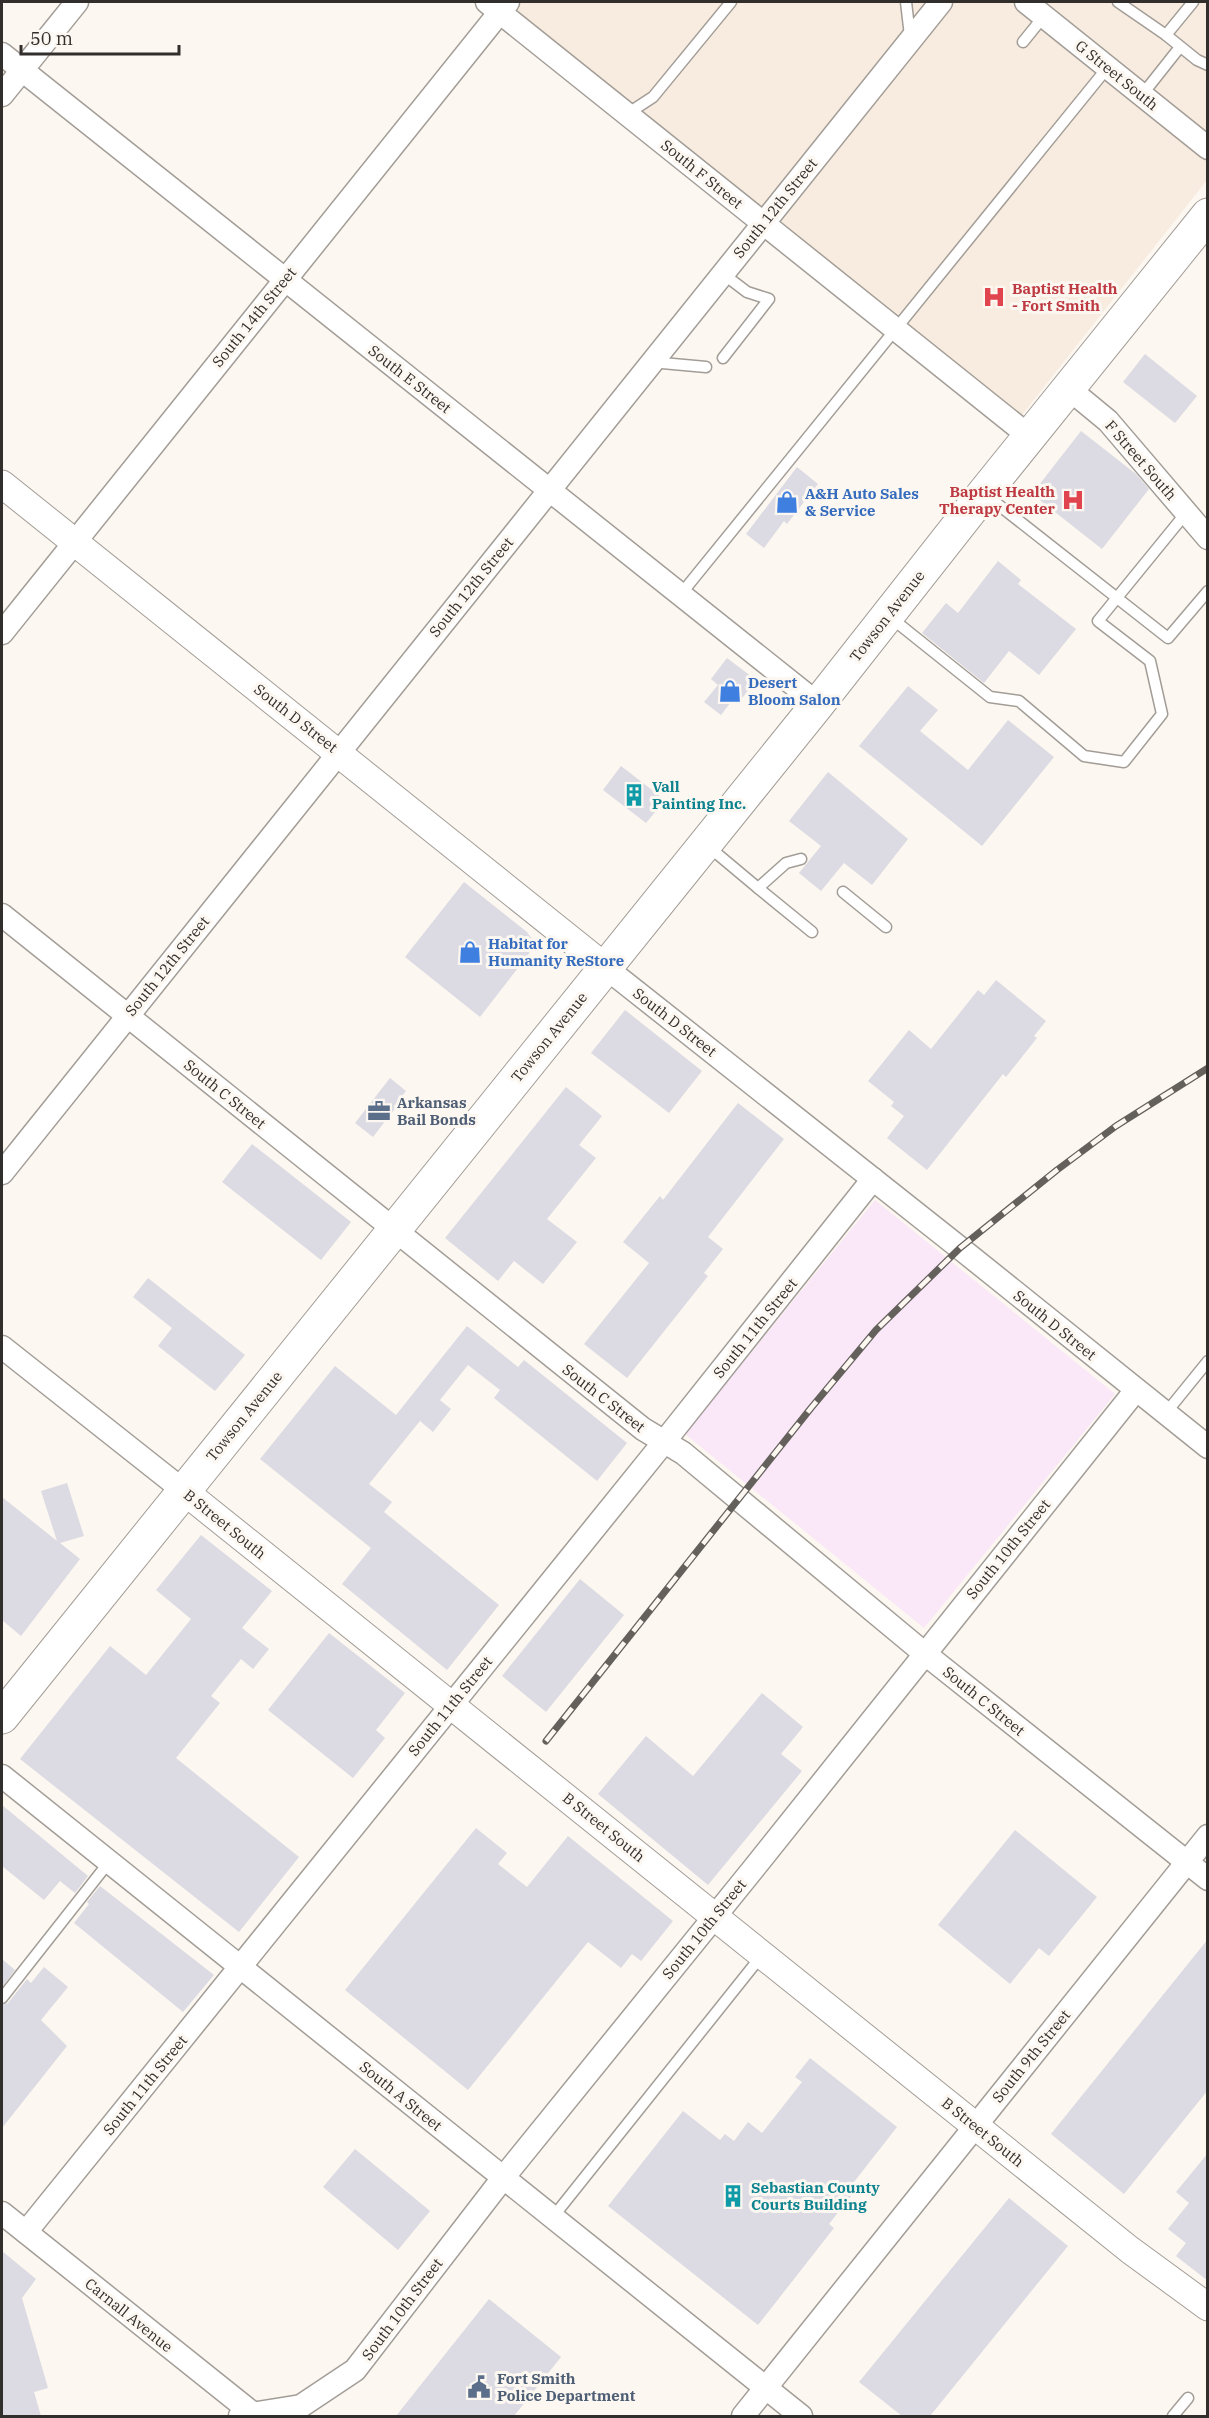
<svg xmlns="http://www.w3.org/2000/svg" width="1209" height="2418" font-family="'IBM Plex Serif',serif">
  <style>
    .industrial { fill: #fae7f8 }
    .built { fill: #f8ece0 }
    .building { fill: #dcdbe3 }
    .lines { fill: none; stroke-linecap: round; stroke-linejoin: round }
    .service-casing { stroke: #a39d97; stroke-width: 13 }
    .minor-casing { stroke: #a39d97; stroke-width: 25 }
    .tertiary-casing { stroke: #a39d97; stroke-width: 29 }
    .primary-casing { stroke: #a39d97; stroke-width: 35 }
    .service { stroke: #fff; stroke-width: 10 }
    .minor { stroke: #fff; stroke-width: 22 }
    .tertiary { stroke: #fff; stroke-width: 27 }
    .primary { stroke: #fff; stroke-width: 33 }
    .rail-casing { stroke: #64615d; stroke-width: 7 }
    .rail { stroke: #fcf7f0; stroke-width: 4.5; stroke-dasharray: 14; stroke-linecap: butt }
    .labels { text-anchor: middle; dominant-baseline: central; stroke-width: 6; stroke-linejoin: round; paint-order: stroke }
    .street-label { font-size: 15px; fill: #312e2c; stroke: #fcf7f0 }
    .health-label { font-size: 15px; font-weight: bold; fill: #be3a42; stroke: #fcf7f0; text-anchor: start }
    .shop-label { font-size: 15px; font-weight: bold; fill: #366cbe; stroke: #fcf7f0; text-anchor: start }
    .culture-label { font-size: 15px; font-weight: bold; fill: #0d838f; stroke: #fcf7f0; text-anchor: start }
    .service-label { font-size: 15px; font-weight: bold; fill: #4e5e75; stroke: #fcf7f0; text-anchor: start }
  </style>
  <rect width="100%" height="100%" fill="#fcf7f0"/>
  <polygon class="industrial" points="875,1200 1115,1394 924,1628 685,1434"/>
  <polygon class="built" points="499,2 1207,2 1207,180 1022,415"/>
  <g class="building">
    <polygon points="1145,354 1197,396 1175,423 1123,382"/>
    <polygon points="1081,431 1136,474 1149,489 1102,549 1032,494"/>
    <polygon points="797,467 818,484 787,524 784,521 764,548 746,534"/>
    <polygon points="998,561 1021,580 1018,584 1076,629 1039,675 1009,651 984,683 922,633 946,603 958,613"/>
    <polygon points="727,658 756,680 739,702 734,698 721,715 704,702 718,685 711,679"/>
    <polygon points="908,686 938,710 920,731 968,770 1008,720 1054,757 982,846 859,746"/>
    <polygon points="621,766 665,800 646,823 603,790"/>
    <polygon points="828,772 908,839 872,885 844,863 821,891 799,873 821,846 789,821"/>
    <polygon points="464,882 527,932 532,939 532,948 528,955 480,1017 405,957"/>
    <polygon points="996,980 1046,1021 1034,1036 1037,1038 1006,1077 1003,1074 927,1170 887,1138 904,1116 891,1106 894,1102 868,1081 909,1030 931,1049 978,990 984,995"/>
    <polygon points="625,1010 702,1071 669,1113 591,1053"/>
    <polygon points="390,1078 406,1091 402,1096 403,1098 373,1137 355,1123"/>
    <polygon points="566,1087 602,1116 579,1145 596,1158 547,1219 577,1242 543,1284 514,1261 498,1281 445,1238"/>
    <polygon points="738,1103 784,1139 708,1237 723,1249 704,1273 708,1276 627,1378 584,1344 649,1263 623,1242 660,1196 663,1200"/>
    <polygon points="252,1144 351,1222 321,1260 222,1182"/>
    <polygon points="148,1278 245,1355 215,1391 158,1346 172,1328 133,1297"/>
    <polygon points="467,1326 518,1367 524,1360 627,1443 597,1481 494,1398 500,1390 468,1365 440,1400 451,1409 433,1432 420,1421 369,1484 392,1502 384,1512 499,1605 447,1670 342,1584 371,1548 260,1459 335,1366 396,1415"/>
    <polygon points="67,1483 84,1536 60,1543 80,1559 21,1636 2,1620 2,1497 57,1541 41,1491"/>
    <polygon points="201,1535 272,1591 242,1628 269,1649 253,1669 241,1659 211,1696 220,1703 176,1758 299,1857 239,1932 20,1759 110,1646 146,1675 191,1619 156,1590"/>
    <polygon points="580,1579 624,1615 546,1712 502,1676"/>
    <polygon points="329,1633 405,1693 376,1730 385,1738 353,1778 268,1710"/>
    <polygon points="762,1693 803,1727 781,1754 802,1771 708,1885 598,1794 646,1736 693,1776"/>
    <polygon points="2,1805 88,1876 75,1893 60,1881 44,1900 2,1866"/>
    <polygon points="476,1828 507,1853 498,1864 527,1887 568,1836 673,1921 641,1961 632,1954 621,1968 588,1942 468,2090 345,1990"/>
    <polygon points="1015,1830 1097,1897 1049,1956 1039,1948 1010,1984 938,1925"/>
    <polygon points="100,1886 214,1975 183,2012 74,1923 89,1904 87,1902"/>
    <polygon points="1208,1939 1208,2090 1124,2194 1051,2134"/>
    <polygon points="2,1959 15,1970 2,1987"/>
    <polygon points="44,1967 68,1987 41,2020 67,2046 2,2128 2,2005 8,2003 27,1979 31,1983"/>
    <polygon points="810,2058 897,2127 854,2182 859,2186 829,2224 834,2228 758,2325 608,2206 683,2111 720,2140 725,2134 734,2141 748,2122 762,2133 802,2082 795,2077"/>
    <polygon points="355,2149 430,2211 398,2250 323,2187"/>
    <polygon points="1208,2153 1208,2281 1176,2256 1186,2243 1168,2229 1189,2203 1176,2192"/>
    <polygon points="1009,2198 1068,2246 930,2416 902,2416 859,2382"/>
    <polygon points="2,2251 36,2279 22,2298 48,2388 34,2392 41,2416 2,2416"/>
    <polygon points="489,2299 561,2357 514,2416 396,2416"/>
  </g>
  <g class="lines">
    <g class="service-casing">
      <g id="service">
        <polyline points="906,2 910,36"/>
        <polyline points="1118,2 1166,35"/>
        <polyline points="1193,2 1166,35 1197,60 1208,65"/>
        <polyline points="1023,42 1044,16"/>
        <polyline points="1142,95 1180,47"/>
        <polyline points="627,114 653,97 731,2"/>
        <polyline points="722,273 747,292 769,299 723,358"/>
        <polyline points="651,362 706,367"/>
        <polyline points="986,495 1168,638 1208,591"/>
        <polyline points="681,594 1108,67"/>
        <polyline points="890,617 990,697 1019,701 1084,756 1124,762 1162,714 1150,661 1098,621 1186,513"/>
        <polyline points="709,847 758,888 786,863 801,859"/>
        <polyline points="758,888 812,932"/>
        <polyline points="843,892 886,927"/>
        <polyline points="1165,1414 1208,1361"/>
        <polyline points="2,1998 109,1862"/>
        <polyline points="553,2217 762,1955"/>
        <polyline points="1173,2416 1188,2398"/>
      </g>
    </g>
    <g class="minor-casing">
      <g id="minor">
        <polyline points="487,2 1029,436"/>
        <polyline points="1026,2 1208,148"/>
        <polyline points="2,54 818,704"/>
        <polyline points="2,95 77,2"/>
        <polyline points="1068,388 1108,421 1208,538"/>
        <polyline points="2,633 508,2"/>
        <polyline points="2,915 643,1429 683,1453 924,1653 1208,1879"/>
        <polyline points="605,967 960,1248 1208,1447"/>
        <polyline points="2,1173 941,2"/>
        <polyline points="2,1347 184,1491"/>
        <polyline points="2,1776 801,2416"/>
        <polyline points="2,2213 256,2416"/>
        <polyline points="26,2232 664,1442 873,1179"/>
        <polyline points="240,2416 301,2406 355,2370 503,2178 754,1868 1136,1390"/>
        <polyline points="743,2416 1208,1836"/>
      </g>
    </g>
    <g class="tertiary-casing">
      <g id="tertiary">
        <polyline points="2,484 605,967"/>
        <polyline points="184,1491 1130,2250 1208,2307"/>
      </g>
    </g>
    <g class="primary-casing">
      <polyline id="primary" points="2,1717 818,704 984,493 1208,215"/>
    </g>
    <use href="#service" class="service"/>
    <use href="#minor" class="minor"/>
    <use href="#tertiary" class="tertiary"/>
    <use href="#primary" class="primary"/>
    <g class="rail-casing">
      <polyline id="rail" points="546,1741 811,1408 876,1330 960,1248 1057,1170 1116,1126 1208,1068"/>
    </g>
    <use href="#rail" class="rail"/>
  </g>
  <defs>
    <g id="hospital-bare" transform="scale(1.8)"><path d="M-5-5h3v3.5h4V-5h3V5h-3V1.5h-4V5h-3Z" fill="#e0444e" stroke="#fcf7f0" stroke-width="2.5" paint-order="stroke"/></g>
    <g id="shop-bare" transform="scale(1.8)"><path d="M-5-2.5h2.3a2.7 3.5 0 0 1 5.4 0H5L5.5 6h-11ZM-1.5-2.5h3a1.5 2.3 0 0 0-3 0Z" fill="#3f7fe0" stroke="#fcf7f0" stroke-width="2.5" paint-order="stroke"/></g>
    <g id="building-bare" transform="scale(1.8)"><path d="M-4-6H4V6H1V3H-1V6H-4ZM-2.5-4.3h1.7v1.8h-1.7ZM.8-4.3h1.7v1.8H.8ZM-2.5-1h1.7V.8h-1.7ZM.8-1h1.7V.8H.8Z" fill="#0f9aa8" stroke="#fcf7f0" stroke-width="2.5" paint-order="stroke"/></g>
    <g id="office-bare" transform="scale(1.8)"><path d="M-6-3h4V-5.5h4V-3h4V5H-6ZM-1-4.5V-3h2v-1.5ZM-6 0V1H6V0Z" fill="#5c6f8a" stroke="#fcf7f0" stroke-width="2.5" paint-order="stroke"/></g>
    <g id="civic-bare" transform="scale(1.8)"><path d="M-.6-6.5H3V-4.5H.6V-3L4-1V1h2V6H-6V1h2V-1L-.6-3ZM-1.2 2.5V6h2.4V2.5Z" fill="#5c6f8a" stroke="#fcf7f0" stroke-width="2.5" paint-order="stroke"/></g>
  </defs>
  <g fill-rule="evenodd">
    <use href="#hospital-bare" x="994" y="297"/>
    <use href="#hospital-bare" x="1073" y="500"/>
    <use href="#shop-bare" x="787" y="502"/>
    <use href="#shop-bare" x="730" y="691"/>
    <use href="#building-bare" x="634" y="795"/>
    <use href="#shop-bare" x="470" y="952"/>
    <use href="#office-bare" x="379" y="1111"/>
    <use href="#building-bare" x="733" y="2196"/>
    <use href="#civic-bare" x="479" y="2387"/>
  </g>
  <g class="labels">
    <g class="street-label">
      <text transform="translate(1117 75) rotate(39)">G Street South</text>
      <text transform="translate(702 174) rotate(39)">South F Street</text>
      <text transform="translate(775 208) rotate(-51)">South 12th Street</text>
      <text transform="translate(254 317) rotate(-51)">South 14th Street</text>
      <text transform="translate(410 379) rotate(38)">South E Street</text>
      <text transform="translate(1141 460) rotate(49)">F Street South</text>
      <text transform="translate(471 587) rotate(-51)">South 12th Street</text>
      <text transform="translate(887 616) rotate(-52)">Towson Avenue</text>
      <text transform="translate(296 718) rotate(38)">South D Street</text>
      <text transform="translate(167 966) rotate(-51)">South 12th Street</text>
      <text transform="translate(675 1022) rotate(38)">South D Street</text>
      <text transform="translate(549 1037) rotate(-51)">Towson Avenue</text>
      <text transform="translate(225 1094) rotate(39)">South C Street</text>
      <text transform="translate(1055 1325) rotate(39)">South D Street</text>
      <text transform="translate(755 1328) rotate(-51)">South 11th Street</text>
      <text transform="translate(604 1398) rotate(38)">South C Street</text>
      <text transform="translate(244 1416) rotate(-51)">Towson Avenue</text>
      <text transform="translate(225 1524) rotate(39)">B Street South</text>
      <text transform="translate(1008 1549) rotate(-51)">South 10th Street</text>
      <text transform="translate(984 1701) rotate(39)">South C Street</text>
      <text transform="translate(450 1706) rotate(-51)">South 11th Street</text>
      <text transform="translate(604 1827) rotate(39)">B Street South</text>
      <text transform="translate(704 1929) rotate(-51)">South 10th Street</text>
      <text transform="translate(1031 2056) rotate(-51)">South 9th Street</text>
      <text transform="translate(145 2085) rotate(-51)">South 11th Street</text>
      <text transform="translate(401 2096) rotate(39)">South A Street</text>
      <text transform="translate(983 2132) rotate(39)">B Street South</text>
      <text transform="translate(402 2309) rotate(-53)">South 10th Street</text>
      <text transform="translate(129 2315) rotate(39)">Carnall Avenue</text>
    </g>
    <g class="health-label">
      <text x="1012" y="288">Baptist Health<tspan x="1012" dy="17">- Fort Smith</tspan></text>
      <text x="1055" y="491" text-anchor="end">Baptist Health<tspan x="1055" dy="17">Therapy Center</tspan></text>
    </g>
    <g class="shop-label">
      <text x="805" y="493">A&amp;H Auto Sales<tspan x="805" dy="17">&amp; Service</tspan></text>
      <text x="748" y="682">Desert<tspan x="748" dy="17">Bloom Salon</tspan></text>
      <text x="488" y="943">Habitat for<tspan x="488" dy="17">Humanity ReStore</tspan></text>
    </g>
    <g class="culture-label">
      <text x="652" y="786">Vall<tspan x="652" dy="17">Painting Inc.</tspan></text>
      <text x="751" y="2187">Sebastian County<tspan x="751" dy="17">Courts Building</tspan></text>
    </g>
    <g class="service-label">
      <text x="397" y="1102">Arkansas<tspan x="397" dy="17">Bail Bonds</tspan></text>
      <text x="497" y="2378">Fort Smith<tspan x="497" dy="17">Police Department</tspan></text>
    </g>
  </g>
  <rect width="1209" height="2418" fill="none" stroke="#312e2c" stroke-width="6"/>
  <path d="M21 45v9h158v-9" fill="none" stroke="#312e2c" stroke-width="3"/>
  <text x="30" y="45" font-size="18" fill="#312e2c" stroke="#fcf7f0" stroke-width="4.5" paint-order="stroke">50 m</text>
</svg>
